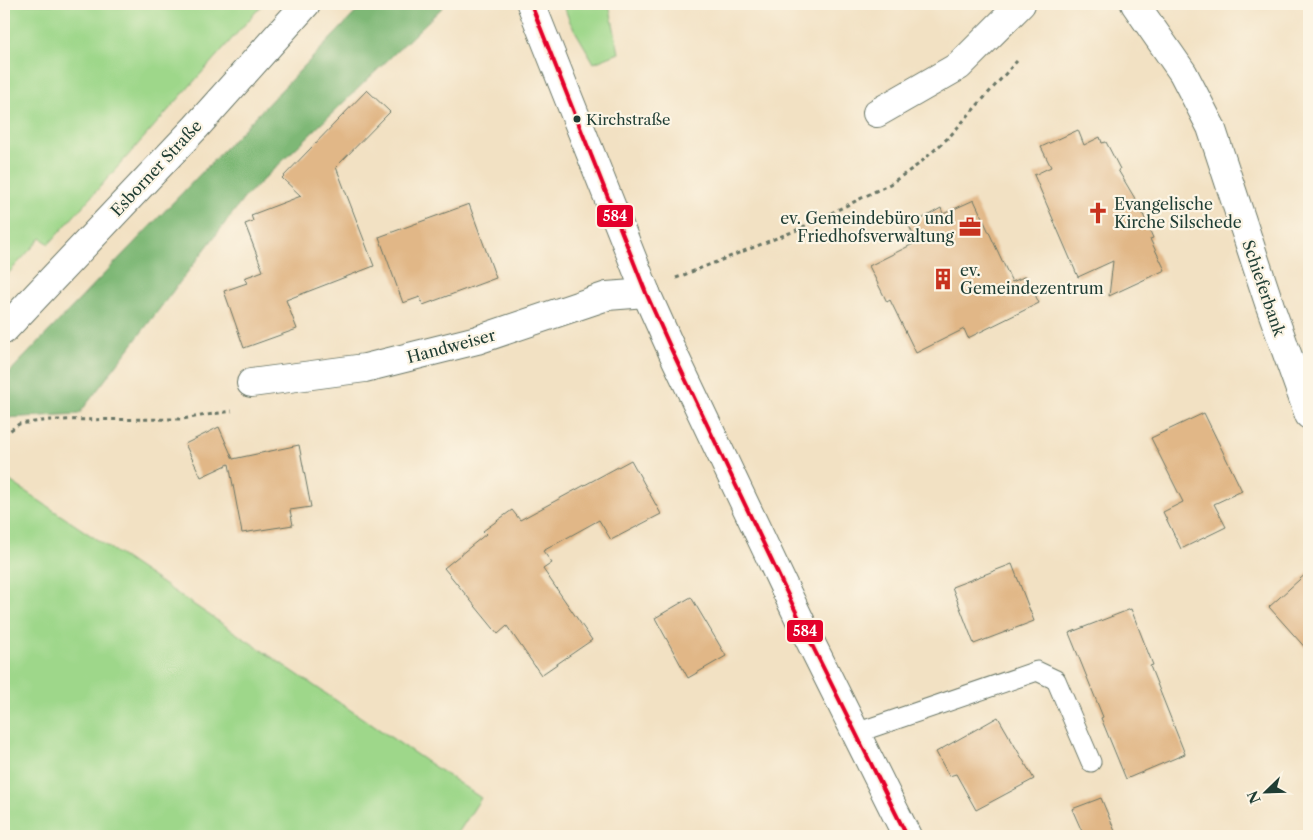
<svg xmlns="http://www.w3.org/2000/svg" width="1313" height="840" font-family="'Libre Caslon Text',serif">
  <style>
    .green { fill: #9ed78a; stroke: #5e8a5f }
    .forest { fill: #7eb876; stroke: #4e7a55 }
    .building { fill: #e1b787 }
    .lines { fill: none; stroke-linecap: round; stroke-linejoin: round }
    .lane-casing { stroke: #697666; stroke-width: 21 }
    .street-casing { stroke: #697666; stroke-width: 30 }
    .secondary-casing { stroke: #697666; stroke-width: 30 }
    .primary-casing { stroke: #697666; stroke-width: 30 }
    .path { stroke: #697666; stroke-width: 3; stroke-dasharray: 4 4; stroke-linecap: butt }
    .lane { stroke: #fff; stroke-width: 19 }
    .street { stroke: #fff; stroke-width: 28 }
    .secondary { stroke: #fff; stroke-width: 28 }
    .primary { stroke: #fff; stroke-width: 28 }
    .bus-1-casing { stroke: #fcf5e5; stroke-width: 8 }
    .bus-1 { stroke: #e4002b; stroke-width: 4 }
    .bus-dot { fill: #1f3d34; stroke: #fcf5e5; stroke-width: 2 }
    .labels { text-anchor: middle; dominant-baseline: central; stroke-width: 4.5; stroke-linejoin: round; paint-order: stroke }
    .bus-label { font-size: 15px; fill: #1f3d34; stroke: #fcf5e5; text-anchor: start }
    .street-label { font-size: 16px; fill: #1f3d34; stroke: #fcf5e5 }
    .poi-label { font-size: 16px; fill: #1f3d34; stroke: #fcf5e5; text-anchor: start }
    .line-badge { stroke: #fcf5e5; stroke-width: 2 }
    .badge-label { font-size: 14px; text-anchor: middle; font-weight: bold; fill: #fff }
  </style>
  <rect width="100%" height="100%" fill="#fcf5e5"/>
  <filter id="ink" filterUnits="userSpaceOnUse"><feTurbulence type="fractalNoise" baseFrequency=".02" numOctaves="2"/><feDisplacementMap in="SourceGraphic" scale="10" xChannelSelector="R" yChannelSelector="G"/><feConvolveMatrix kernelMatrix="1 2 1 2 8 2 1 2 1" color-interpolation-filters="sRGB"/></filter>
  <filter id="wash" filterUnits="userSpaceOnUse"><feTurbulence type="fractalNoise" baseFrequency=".0096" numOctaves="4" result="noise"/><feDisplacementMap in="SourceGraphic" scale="20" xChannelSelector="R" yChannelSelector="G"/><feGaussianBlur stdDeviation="1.12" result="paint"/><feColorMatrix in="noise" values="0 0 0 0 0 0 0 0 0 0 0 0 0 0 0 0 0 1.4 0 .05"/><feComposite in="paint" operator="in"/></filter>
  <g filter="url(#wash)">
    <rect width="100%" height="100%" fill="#f2e1c3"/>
    <g class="green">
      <polygon points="11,4 263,4 49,244 41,238 4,278 4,10"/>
      <polygon points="563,4 609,4 619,53 594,63 570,22"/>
      <polygon points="4,477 481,798 456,836 4,836"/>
    </g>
    <polygon class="forest" points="364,4 446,4 245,197 79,414 4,418 4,378"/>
    <g id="blocks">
      <g class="building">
        <polygon points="367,90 390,112 336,167 374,266 286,300 297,329 244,348 224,291 247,283 244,278 263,271 245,224 253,221 251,215 301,196 282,178"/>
        <polygon points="1078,130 1084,145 1100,137 1102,143 1106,142 1120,169 1118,170 1140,207 1153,238 1150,239 1165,270 1109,296 1113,261 1078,277 1034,175 1051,167 1041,147"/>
        <polygon points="974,200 1012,282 1026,276 1039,303 968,338 964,329 916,353 890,300 887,302 869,266 917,242 909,226 941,208 943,214"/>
        <polygon points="469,204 496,278 423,305 420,297 403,303 379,237"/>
        <polygon points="1204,413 1242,491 1214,504 1226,527 1181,549 1163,512 1183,502 1151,438"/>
        <polygon points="219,427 233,459 299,445 311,507 290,510 293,525 242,533 229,464 201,477 185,444"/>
        <polygon points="631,460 661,514 611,540 599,520 543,551 552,563 543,569 592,640 541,675 507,626 498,634 444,568 486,534 483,531 512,510 520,520"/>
        <polygon points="1012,564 1034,621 974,644 952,587"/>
        <polygon points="1309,571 1309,652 1269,607"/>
        <polygon points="691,597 726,656 688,678 655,618"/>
        <polygon points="1131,609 1153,665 1150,666 1185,754 1126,779 1101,718 1103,717 1069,633"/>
        <polygon points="998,717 1034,779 976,810 956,774 949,776 936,752"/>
        <polygon points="1101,798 1117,836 1084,836 1072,809"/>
      </g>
    </g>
  </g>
  <g filter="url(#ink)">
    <use href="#blocks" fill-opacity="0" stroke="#697666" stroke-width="1"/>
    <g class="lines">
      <g class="lane-casing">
        <polyline id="lane" points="856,733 1037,671 1056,680 1091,762"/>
      </g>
      <g class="street-casing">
        <g id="street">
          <polyline points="1135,4 1183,73 1211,127 1270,306 1309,415"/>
          <polyline points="877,113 959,66 1021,4"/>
          <polyline points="251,383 365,368 477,340 607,296 646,293"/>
        </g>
      </g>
      <g class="secondary-casing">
        <polyline id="secondary" points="4,330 196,127 306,4"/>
      </g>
      <g class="primary-casing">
        <polyline id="primary" points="531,4 646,293 672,351 807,635 907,836"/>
      </g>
      <g class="path">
        <polyline points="676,278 797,230 890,184 919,164 949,137 1017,61"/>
        <polyline points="4,435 19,424 51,420 182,419 232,411"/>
      </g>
      <use href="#lane" class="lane"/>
      <use href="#street" class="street"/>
      <use href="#secondary" class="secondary"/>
      <use href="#primary" class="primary"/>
      <g class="bus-1-casing">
        <polyline id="bus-1" points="531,4 646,293 672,351 807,635 907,836"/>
      </g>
      <use href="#bus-1" class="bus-1"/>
    </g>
  </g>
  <defs>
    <g id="church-bare" transform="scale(1.725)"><path d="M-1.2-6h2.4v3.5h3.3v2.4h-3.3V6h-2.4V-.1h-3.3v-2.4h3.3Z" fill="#c8321e" stroke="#fcf5e5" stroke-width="2.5" paint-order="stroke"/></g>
    <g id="office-bare" transform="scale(1.725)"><path d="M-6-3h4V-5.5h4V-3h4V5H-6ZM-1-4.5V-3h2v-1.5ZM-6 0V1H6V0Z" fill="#c8321e" stroke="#fcf5e5" stroke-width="2.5" paint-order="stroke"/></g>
    <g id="building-bare" transform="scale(1.725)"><path d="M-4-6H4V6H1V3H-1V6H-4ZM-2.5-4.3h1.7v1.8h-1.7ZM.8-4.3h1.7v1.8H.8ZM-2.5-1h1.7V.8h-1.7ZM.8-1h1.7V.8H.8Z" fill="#c8321e" stroke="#fcf5e5" stroke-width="2.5" paint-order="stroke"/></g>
  </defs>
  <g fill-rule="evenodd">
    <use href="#church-bare" x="1098" y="213"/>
    <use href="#office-bare" x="970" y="227"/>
    <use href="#building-bare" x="943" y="279"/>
  </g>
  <circle class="bus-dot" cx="577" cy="119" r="4.5"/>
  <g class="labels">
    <g class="bus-label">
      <text x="586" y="119">Kirchstraße</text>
    </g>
    <g class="street-label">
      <text transform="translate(156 168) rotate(-47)">Esborner Straße</text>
      <text transform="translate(1264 288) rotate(71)">Schieferbank</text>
      <text transform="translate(451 346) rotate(-15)">Handweiser</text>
    </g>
    <g class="poi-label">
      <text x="1114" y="204">Evangelische<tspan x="1114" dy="18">Kirche Silschede</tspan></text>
      <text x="954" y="218" text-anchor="end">ev. Gemeindebüro und<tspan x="954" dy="18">Friedhofsverwaltung</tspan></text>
      <text x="960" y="270">ev.<tspan x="960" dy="18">Gemeindezentrum</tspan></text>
    </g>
  </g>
  <g class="line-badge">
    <rect x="596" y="204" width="38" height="24" rx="5" fill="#e4002b"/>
    <rect x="786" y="619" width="38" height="24" rx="5" fill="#e4002b"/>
  </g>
  <g class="badge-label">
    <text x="615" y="221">584</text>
    <text x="805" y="636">584</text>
  </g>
  <rect width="1313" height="840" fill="none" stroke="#fcf5e5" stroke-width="20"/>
  <g transform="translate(1266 792) rotate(247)" stroke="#fcf5e5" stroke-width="4" paint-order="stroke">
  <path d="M0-4L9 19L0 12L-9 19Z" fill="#1f3d34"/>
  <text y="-8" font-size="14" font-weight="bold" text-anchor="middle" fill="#1f3d34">N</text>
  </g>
</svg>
